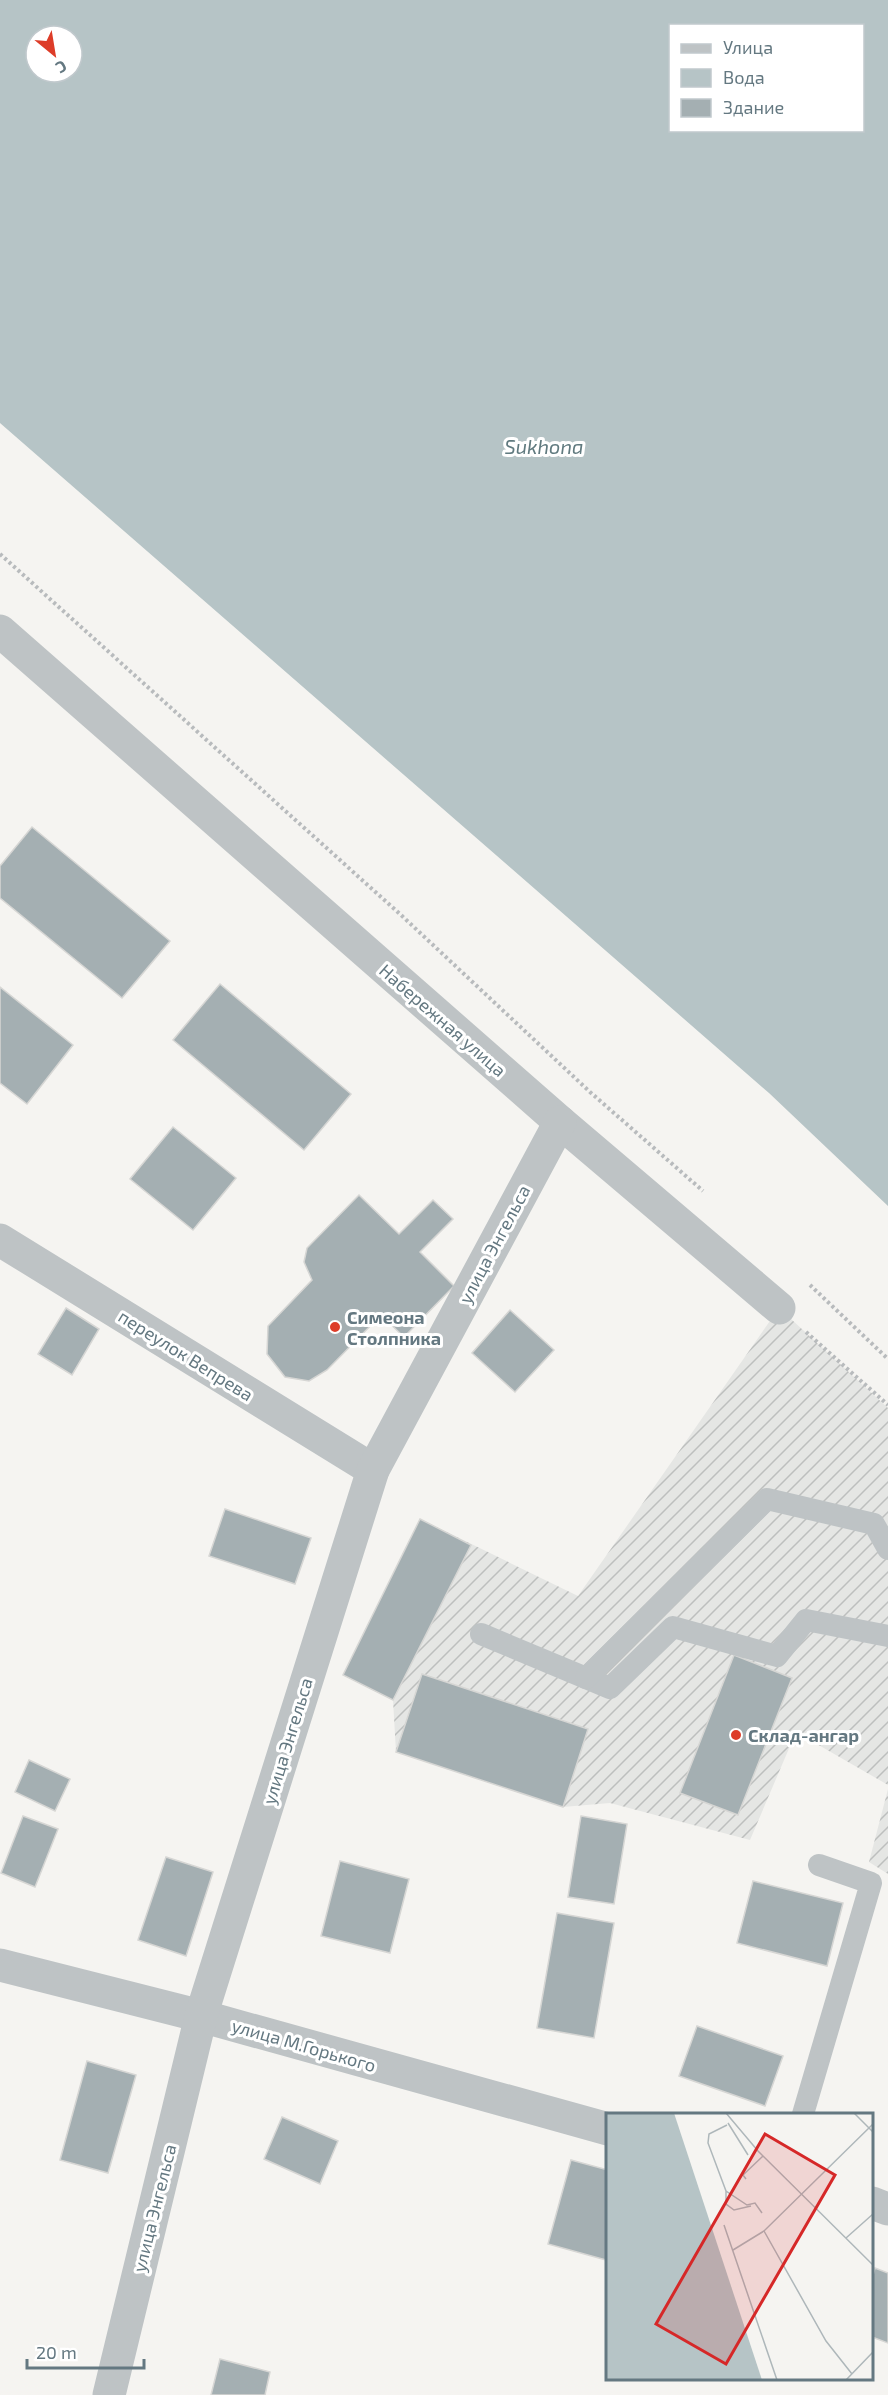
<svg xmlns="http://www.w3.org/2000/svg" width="888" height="2395" font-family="'Exo 2',sans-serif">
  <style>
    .industrial { fill: url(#industrial-furrows) }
    .water { fill: #b6c4c6; fill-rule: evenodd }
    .building { fill: #a4afb2; stroke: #d6d6d4; stroke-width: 1.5 }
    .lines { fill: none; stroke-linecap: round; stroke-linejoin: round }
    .path { stroke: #b8bbbd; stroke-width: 4; stroke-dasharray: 3 3; stroke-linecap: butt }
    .lane { stroke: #bec3c5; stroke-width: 22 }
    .street { stroke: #bec3c5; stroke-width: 33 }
    .poi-dot { fill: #dd3c28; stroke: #fff; stroke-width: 2 }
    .labels { text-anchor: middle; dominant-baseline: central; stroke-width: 6; stroke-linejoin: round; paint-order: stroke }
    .street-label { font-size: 18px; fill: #647881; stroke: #fff }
    .poi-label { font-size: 18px; font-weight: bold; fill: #647881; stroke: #fff; text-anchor: start }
    .water-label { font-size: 20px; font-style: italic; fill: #607a7f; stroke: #fff }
    .inset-road { fill: none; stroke: #aeb7ba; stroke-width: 1.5 }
    .view { fill: #d62828; fill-opacity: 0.15; stroke: #d62828; stroke-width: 3 }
    .inset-edge { fill: none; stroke: #647881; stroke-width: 3 }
  </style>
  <defs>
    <pattern id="industrial-furrows" width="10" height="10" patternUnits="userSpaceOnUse" patternTransform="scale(1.5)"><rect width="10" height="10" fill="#e5e6e4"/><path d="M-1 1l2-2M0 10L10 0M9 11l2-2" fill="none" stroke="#bdbfbe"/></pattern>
  </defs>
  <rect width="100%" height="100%" fill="#f5f4f1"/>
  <g class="industrial">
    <polygon points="779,1308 888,1408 888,1785 796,1732 750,1840 610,1803 563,1807 396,1752 393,1700 343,1675 420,1519 578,1596"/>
    <polygon points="888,1789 888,1874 869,1862"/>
  </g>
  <path class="water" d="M 0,0 L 888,0 L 888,1206 L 769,1093 L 0,423 ZM 670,26 L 862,26 L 862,130 L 670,130 ZM 36,36 L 72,36 L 72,72 L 36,72 Z"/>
  <g class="building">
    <polygon points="32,827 170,941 122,998 0,898 0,866"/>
    <polygon points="220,984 351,1094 304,1150 173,1040"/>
    <polygon points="0,987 73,1045 27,1104 0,1083"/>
    <polygon points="173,1127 236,1178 193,1230 130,1179"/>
    <polygon points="359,1195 399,1234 433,1200 453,1219 420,1252 454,1286 404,1337 381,1315 327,1370 309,1381 285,1377 267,1354 268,1326 312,1280 304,1262 307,1248"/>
    <polygon points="66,1308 99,1329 72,1375 38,1354"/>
    <polygon points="510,1310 554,1350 515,1392 472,1353"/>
    <polygon points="225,1509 311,1538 295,1584 209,1556"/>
    <polygon points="420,1519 471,1545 393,1700 343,1675"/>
    <polygon points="734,1655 792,1678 738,1815 680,1793"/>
    <polygon points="422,1674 588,1729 563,1807 396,1752"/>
    <polygon points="29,1760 70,1779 55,1811 15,1792"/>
    <polygon points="23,1816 58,1829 35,1887 1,1873"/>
    <polygon points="581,1816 627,1824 614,1904 568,1897"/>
    <polygon points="166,1857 213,1872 186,1956 138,1940"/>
    <polygon points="340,1861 409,1879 390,1953 321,1936"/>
    <polygon points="753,1881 843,1903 827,1966 737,1943"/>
    <polygon points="557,1913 614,1923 594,2038 537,2028"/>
    <polygon points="697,2026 783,2056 765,2106 679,2076"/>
    <polygon points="87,2061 136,2075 108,2173 60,2160"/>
    <polygon points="282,2117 338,2141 320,2184 264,2159"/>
    <polygon points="571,2160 608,2170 606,2260 548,2244"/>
    <polygon points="875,2268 888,2273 888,2343 872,2337 872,2279"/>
    <polygon points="220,2359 270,2372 265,2395 211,2395"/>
  </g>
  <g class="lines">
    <g class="path">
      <polyline points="0,554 401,915 590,1092 703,1191"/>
      <polyline points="810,1285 888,1359"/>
      <polyline points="806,1332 888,1405"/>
    </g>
    <g class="lane">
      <polyline points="481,1634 610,1688 673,1627 777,1656 806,1620 888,1636"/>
      <polyline points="586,1678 767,1499 874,1524 888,1549"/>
      <polyline points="803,2114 871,1883 819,1865"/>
    </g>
    <g class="street">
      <polyline points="0,631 560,1122 779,1308"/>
      <polyline points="0,1240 373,1470"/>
      <polyline points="0,1965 201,2016 608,2129"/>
      <polyline points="872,2203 888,2209"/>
      <polyline points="109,2395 201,2016 373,1470 560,1122"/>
    </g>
  </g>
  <g class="poi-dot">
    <circle cx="335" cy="1327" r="6"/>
    <circle cx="736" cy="1735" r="6"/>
  </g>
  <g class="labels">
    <g class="street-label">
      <text transform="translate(443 1020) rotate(41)">Набережная улица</text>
      <text transform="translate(494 1244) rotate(-62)">улица Энгельса</text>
      <text transform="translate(186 1355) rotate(32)">переулок Вепрева</text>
      <text transform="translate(287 1741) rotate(-73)">улица Энгельса</text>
      <text transform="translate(304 2045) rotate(16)">улица М.Горького</text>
      <text transform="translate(154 2208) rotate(-76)">улица Энгельса</text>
    </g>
    <g class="poi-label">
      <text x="347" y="1317">Симеона<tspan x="347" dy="21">Столпника</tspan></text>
      <text x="748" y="1735">Склад-ангар</text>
    </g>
    <g class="water-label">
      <text x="544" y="446">Sukhona</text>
    </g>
  </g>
  <g transform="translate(606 2113)">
    <rect width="267" height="267" fill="#f5f4f1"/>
    <path d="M 0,0 L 68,0 L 156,267 L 0,267 Z" fill="#b6c4c6"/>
    <path class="inset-road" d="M 120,0 L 152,38 L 267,152M 248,0 L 267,19M 122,10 L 142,42M 121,12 L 103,21 L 102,30 L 120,78 L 141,92 L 149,90 L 156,100M 140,66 L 137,62 L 157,43M 120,78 L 120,91 L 128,97 L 145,93M 118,112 L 171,267M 158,118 L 220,228 L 246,261M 240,125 L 267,101M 127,137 L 158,118 L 267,11M 240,267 L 267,239"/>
    <path class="view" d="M 159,21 L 229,62 L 120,251 L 50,211 Z"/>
    <rect width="267" height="267" class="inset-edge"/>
  </g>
  <rect x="669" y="24" width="195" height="108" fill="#ffffff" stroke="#c1c9cd" stroke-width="1.5"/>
  <rect x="681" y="44" width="30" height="9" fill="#bec3c5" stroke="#c1c9cd" stroke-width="1.5"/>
  <text x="723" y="54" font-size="18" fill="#647881">Улица</text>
  <rect x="681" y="69" width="30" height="18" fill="#b6c4c6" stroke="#c1c9cd" stroke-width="1.5"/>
  <text x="723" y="84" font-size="18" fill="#647881">Вода</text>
  <rect x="681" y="99" width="30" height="18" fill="#a4afb2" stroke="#c1c9cd" stroke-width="1.5"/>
  <text x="723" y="114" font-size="18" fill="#647881">Здание</text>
  <g transform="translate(54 54) rotate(150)"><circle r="28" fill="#ffffff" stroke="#c1c9cd" stroke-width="1.5"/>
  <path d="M0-4.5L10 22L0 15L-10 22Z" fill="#dd3c28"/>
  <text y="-9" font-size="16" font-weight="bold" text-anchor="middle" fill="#647881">С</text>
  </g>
  <path d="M27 2359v9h117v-9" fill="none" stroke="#647881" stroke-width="3"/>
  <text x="36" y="2359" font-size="18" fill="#647881" stroke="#ffffff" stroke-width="4.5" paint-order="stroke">20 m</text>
</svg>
